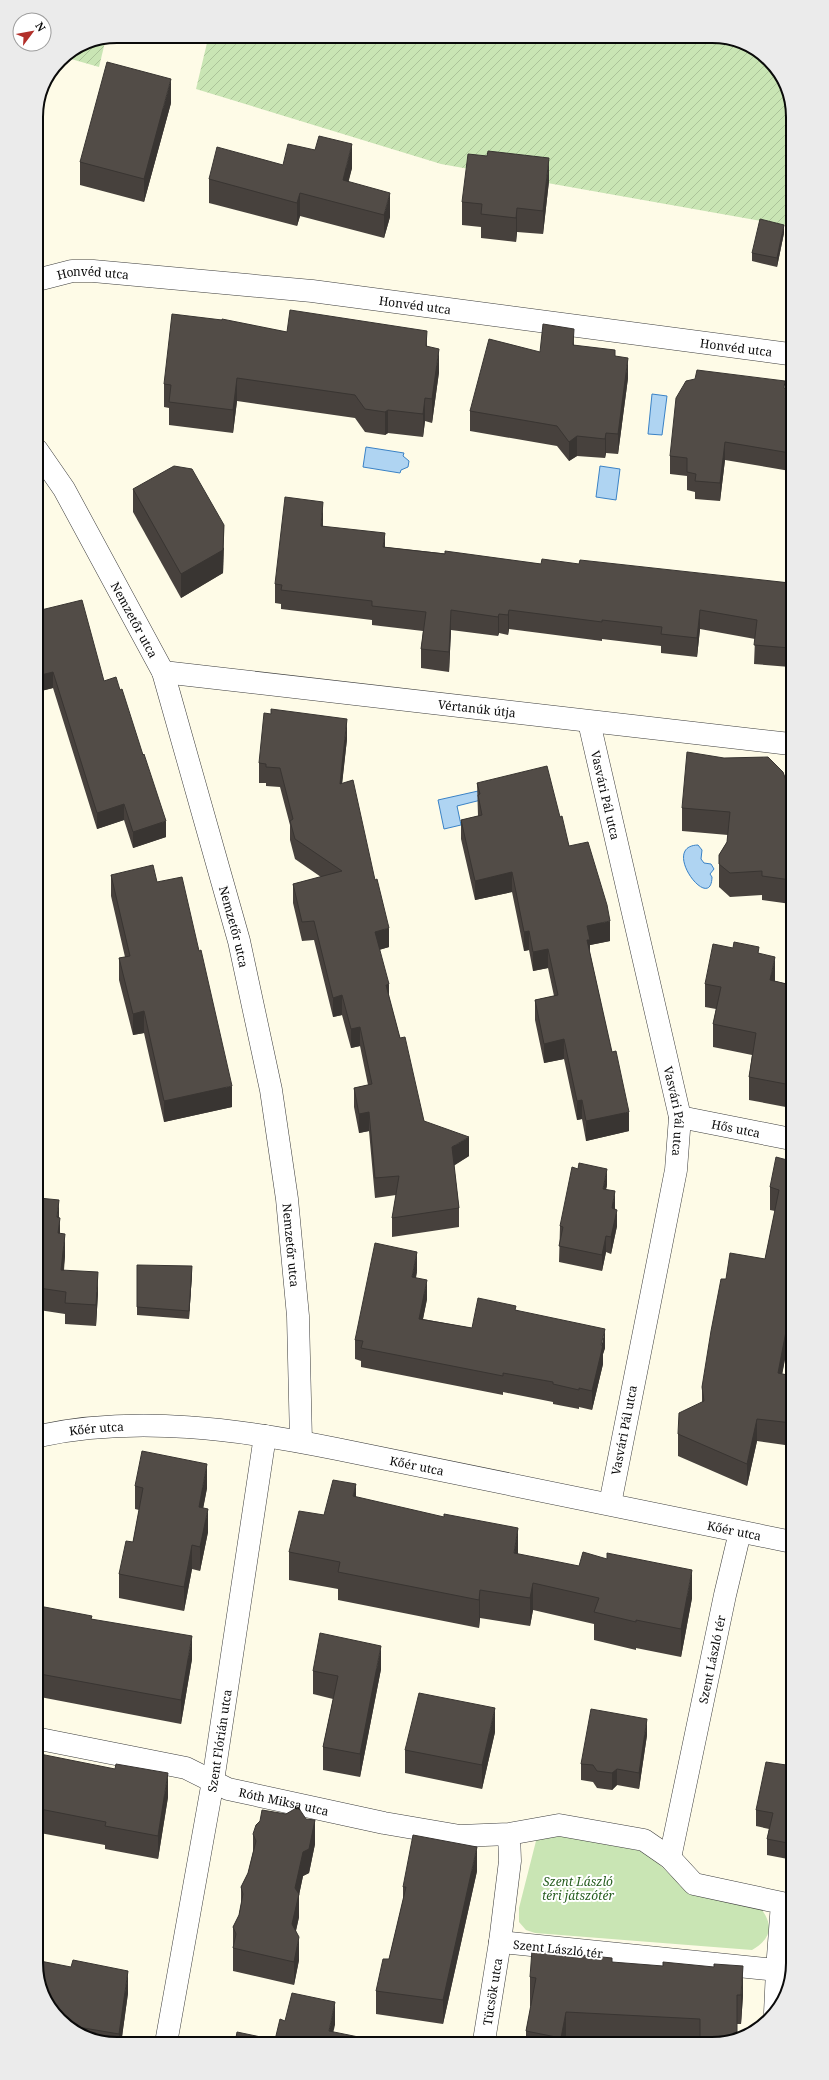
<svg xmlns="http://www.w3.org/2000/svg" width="829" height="2080" font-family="'Noto Serif',serif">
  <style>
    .park { fill: #c9e5b4 }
    .garden { fill: url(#garden-furrows) }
    .water { fill: #afd4f2; stroke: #3a82c6 }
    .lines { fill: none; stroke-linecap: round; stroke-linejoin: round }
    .minor-casing { stroke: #3d3d3d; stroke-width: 23 }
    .minor { stroke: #fff; stroke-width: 22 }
    .wall { fill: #47413d }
    .shaded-wall { fill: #393532 }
    .building { fill: #524c47; stroke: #393532 }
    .labels { text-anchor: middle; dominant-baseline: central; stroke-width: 4; stroke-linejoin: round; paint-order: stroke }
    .street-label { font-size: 12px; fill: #0a0a0a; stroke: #fff }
    .park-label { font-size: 12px; font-style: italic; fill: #265d1f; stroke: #fff }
    .rim { fill: none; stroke: #0a0a0a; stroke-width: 2 }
  </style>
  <defs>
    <pattern id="garden-furrows" width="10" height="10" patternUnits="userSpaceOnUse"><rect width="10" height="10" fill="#c9e5b4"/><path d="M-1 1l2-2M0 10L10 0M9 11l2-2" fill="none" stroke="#abc399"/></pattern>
  </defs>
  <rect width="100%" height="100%" fill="#fefbe7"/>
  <path class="park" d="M 549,1832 L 646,1852 L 690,1893 L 762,1910 C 775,1928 769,1940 752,1950 L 535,1933 L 526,1930 L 519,1922 L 519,1908 L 537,1837 Z"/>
  <g class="garden">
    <polygon points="186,36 717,36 761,53 789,91 789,226 441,164 196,89 207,43"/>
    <polygon points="106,38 99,67 64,57 86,42"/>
  </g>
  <g class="water">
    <polygon points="652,394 667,396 662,435 648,434"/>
    <polygon points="366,447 404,453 403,456 409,461 408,467 401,470 400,473 363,467"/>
    <polygon points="600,466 620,469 616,500 596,497"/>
    <polygon points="487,789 489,798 457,806 461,825 444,829 438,800"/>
    <path d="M 698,845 L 702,850 L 701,859 L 704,863 L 711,864 L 714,869 L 710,874 L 712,877 C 711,915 659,846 698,845 Z"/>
  </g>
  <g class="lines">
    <g class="minor-casing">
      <g id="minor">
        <path id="s1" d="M 37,280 L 72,271 L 93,271 L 312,291 L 789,354"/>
        <path id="s2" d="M 37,450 L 64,489 L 163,672 L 239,941 L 271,1090 L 287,1199 L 298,1316 L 301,1441"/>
        <path id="s3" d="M 163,672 L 790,744"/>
        <path id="s4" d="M 589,722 L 680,1117 L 676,1170 L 610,1504"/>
        <path id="s5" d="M 680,1117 L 791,1139"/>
        <path id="s6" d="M 39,1436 C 136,1415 240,1429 337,1449 L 792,1542"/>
        <path id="s7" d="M 40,1739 L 186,1768 L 228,1789 L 384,1823 L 460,1836 L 509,1834 L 559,1825 L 644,1840 L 670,1858 L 694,1884 L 782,1903 L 777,1970 L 500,1942 L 510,1861 L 509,1834"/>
        <path id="s8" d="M 670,1858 L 725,1595 L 740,1532"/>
        <polyline points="775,2013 777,1970"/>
        <path id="s9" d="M 484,2041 L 500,1942"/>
        <path id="s10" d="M 166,2043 L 213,1781 L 265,1436"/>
      </g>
    </g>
    <use href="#minor" class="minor"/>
  </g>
  <g class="wall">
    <polygon points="171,103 144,202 80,185 80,162"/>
    <polygon points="283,165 352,168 348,182 390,217 384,238 300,216 297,226 209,203 209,179"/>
    <polygon points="549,181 543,234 517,232 516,242 481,238 481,227 462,225 462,202"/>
    <polygon points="784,233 777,267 752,261 752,253"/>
    <polygon points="222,320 287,332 427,346 439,372 432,423 425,421 423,437 388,433 385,435 365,432 355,418 237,401 233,433 169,425 169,408 164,407 164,384"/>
    <polygon points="574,345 615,356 628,378 618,454 606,453 605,458 577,456 569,461 557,446 470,431 470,411 540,352"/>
    <polygon points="785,388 789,389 790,471 725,460 720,501 695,499 695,492 687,490 687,476 670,474 670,456"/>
    <polygon points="133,489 224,548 223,573 181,598 133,512"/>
    <polygon points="323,521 323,526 385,547 541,564 579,564 790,583 790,667 754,664 755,639 700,629 697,657 661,653 661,646 602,639 602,641 509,629 508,635 499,633 498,636 451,630 449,672 421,668 421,649 423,631 372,625 372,620 281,609 281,604 275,603 275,584"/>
    <polygon points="37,611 104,681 143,755 166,837 133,848 124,820 97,829 53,688 41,691 37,676"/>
    <polygon points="347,739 342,783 389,947 379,950 389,997 400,1038 424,1121 469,1156 454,1165 459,1208 459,1227 392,1237 392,1218 396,1195 375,1198 369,1131 359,1133 354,1107 354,1088 368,1085 360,1046 351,1048 342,1015 333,1017 314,940 302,941 293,903 293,884 321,877 295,859 290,840 290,825 280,787 266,786 266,783 259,783 259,763"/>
    <polygon points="477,783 560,817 569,846 610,941 590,945 590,953 629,1131 586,1141 582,1119 577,1120 564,1059 544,1063 535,1020 535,1000 554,996 548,968 533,971 529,950 524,951 512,892 475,900 461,839 461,820 478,816"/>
    <polygon points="790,791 791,904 762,900 762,895 730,897 719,887 719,855 727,842 728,835 682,831 682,808"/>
    <polygon points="111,875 157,882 232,1107 164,1122 144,1033 133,1035 119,980 119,958 125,957 111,896"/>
    <polygon points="759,953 775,980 775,981 791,985 791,1108 749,1100 749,1077 752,1055 713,1047 713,1024 716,1009 705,1007 705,984"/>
    <polygon points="791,1161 792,1323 782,1374 792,1376 792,1446 757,1441 747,1486 678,1456 678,1434 702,1402 702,1387 726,1279 765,1259 775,1211 770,1210 770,1187"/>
    <polygon points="607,1185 606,1189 615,1208 617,1226 611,1254 606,1252 602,1271 559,1262 560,1226"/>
    <polygon points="39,1198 59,1218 60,1233 65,1256 64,1270 98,1293 96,1326 65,1324 65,1314 39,1310"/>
    <polygon points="137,1265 192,1274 189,1319 137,1315"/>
    <polygon points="417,1271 416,1278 427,1299 423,1319 472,1328 516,1310 605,1348 603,1354 603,1364 592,1410 579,1407 579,1409 553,1404 553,1402 503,1392 503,1395 361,1367 361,1361 355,1359 355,1340"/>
    <polygon points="135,1486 207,1488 203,1508 208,1532 200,1571 192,1569 184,1611 119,1598 119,1574 133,1542 139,1510 135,1509"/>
    <polygon points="356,1497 518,1554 692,1598 681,1657 636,1648 636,1650 594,1640 594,1624 533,1610 530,1626 480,1618 479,1628 338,1600 338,1589 289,1580 289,1552 324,1515"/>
    <polygon points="39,1606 92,1619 192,1659 181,1724 40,1697"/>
    <polygon points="381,1669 360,1777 323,1770 323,1747 333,1699 313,1694 313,1671"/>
    <polygon points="495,1732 482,1789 405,1773 405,1750"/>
    <polygon points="647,1735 639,1789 617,1785 612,1790 597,1788 593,1782 581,1780 581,1764"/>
    <polygon points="40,1754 168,1797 158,1859 105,1849 105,1845 40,1833"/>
    <polygon points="793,1766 793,1860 767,1855 767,1839 769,1829 756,1826 756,1810"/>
    <polygon points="253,1834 315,1844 309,1873 303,1876 299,1895 299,1917 296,1931 299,1960 294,1985 233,1971 233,1927 239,1915 241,1904 241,1887 248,1873 253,1852"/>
    <polygon points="477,1871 443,2024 376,2014 376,1991 389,1959 403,1900 403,1887"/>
    <polygon points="612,1962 743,1995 741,2024 737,2024 737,2040 526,2041 526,2031 531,2006 530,2006 530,1977"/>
    <polygon points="40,1989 128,1993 121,2044 112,2044 68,2027"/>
  </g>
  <g class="shaded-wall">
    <polygon points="171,79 171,103 144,202 144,179"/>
    <polygon points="352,144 352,168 343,204 343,180"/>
    <polygon points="549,158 549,181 543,234 543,211"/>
    <polygon points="300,193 300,216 297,226 297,203"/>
    <polygon points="390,193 390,217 384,238 384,215"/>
    <polygon points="517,208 517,232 516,242 516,218"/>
    <polygon points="784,225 784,233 777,267 777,258"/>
    <polygon points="574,329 574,348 573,345"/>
    <polygon points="427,331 427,354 426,346"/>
    <polygon points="439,349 439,372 432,423 432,399"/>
    <polygon points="628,358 628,378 618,454 618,434"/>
    <polygon points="237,378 237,401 233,433 233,410"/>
    <polygon points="425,398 425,421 423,437 423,414"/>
    <polygon points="388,410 388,433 385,435 385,412"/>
    <polygon points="606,433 606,453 605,458 605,439"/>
    <polygon points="577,436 577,456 569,461 569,442"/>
    <polygon points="725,442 725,460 720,501 720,483"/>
    <polygon points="323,502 323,521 321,545 321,526"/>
    <polygon points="224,525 223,573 181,598 181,574"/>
    <polygon points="385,533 385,552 383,547"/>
    <polygon points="451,610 451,630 449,672 449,652"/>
    <polygon points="509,610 509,629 508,635 508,615"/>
    <polygon points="700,610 700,629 697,657 697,638"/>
    <polygon points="499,614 499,633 498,636 498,617"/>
    <polygon points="53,672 53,688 41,691 41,675"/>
    <polygon points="347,719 347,739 340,803 340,784"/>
    <polygon points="124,804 124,820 97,829 97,813"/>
    <polygon points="166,821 166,837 133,848 133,832"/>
    <polygon points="512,872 512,892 475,900 475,881"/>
    <polygon points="610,921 610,941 590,945 590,959 587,959 587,926"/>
    <polygon points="389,928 389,947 375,951 375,932"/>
    <polygon points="529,931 529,950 524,951 524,932"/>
    <polygon points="548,949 548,968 533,971 533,952"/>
    <polygon points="775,957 775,980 770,1004 770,980"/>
    <polygon points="389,984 389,1003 386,985"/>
    <polygon points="342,995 342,1015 333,1017 333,998"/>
    <polygon points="144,1011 144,1033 133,1035 133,1014"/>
    <polygon points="360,1027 360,1046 351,1048 351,1029"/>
    <polygon points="564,1039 564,1059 544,1063 544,1044"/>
    <polygon points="232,1086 232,1107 164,1122 164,1101"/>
    <polygon points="582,1100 582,1119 577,1120 577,1101"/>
    <polygon points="369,1112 369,1131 359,1133 359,1114"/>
    <polygon points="629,1112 629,1131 586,1141 586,1121"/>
    <polygon points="469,1137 469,1156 452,1167 452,1147"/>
    <polygon points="607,1169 607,1185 603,1205 603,1189"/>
    <polygon points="615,1191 615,1208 612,1225 612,1208"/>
    <polygon points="59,1200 59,1222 57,1217"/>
    <polygon points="617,1210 617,1226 611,1254 611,1237"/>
    <polygon points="60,1218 60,1239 58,1233"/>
    <polygon points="65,1234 65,1256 61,1291 61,1270"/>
    <polygon points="606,1236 606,1252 602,1271 602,1255"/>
    <polygon points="417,1252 417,1271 412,1296 412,1277"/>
    <polygon points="192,1266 192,1274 189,1319 189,1311"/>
    <polygon points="98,1272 98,1293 96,1326 96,1305"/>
    <polygon points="427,1280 427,1299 419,1338 419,1319"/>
    <polygon points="792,1300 792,1323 778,1396 778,1373"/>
    <polygon points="605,1329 605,1348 603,1354 603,1364 592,1410 592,1391"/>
    <polygon points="757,1419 757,1441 747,1486 747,1464"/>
    <polygon points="207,1464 207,1488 199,1531 199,1507"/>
    <polygon points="356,1484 356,1512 353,1496"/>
    <polygon points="208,1509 208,1532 200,1571 200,1547"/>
    <polygon points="518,1528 518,1555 514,1553"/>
    <polygon points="192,1545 192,1569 184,1611 184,1587"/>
    <polygon points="692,1570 692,1598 681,1657 681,1629"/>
    <polygon points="533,1583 533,1610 530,1626 530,1598"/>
    <polygon points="480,1590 480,1618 479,1628 479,1600"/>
    <polygon points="192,1636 192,1659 181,1724 181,1700"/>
    <polygon points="381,1646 381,1669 360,1777 360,1754"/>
    <polygon points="495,1708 495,1732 482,1789 482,1765"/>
    <polygon points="647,1719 647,1735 639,1789 639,1773"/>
    <polygon points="617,1769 617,1785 612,1790 612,1773"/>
    <polygon points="168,1773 168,1797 158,1859 158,1836"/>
    <polygon points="315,1820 315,1844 309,1873 303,1876 299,1895 299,1917 292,1947 292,1924 295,1888 303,1852"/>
    <polygon points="477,1847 477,1871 443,2024 443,2000"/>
    <polygon points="299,1937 299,1960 294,1985 294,1962"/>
    <polygon points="743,1966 743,1995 741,2024 741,1995"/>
    <polygon points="128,1971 128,1993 121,2044 119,2044 119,2034"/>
    <polygon points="335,2002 335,2025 331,2042 329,2031"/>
    <polygon points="566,2012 566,2041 561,2041 561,2038"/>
  </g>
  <g class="building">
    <polygon points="107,62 171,79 144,179 80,162"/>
    <polygon points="319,136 352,144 343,180 390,193 384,215 300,193 297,203 209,179 217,147 283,165 288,144 315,150"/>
    <polygon points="488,151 549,158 543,211 517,208 516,218 481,214 482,204 462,202 468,154 487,156"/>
    <polygon points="760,219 784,225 777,258 752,253"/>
    <polygon points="290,310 427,331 426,346 439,349 432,399 425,398 423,414 388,410 385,412 365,409 355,395 237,378 233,410 169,402 171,385 164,384 172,314 222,320 222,319 287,332"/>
    <polygon points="543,324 574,329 573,345 615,350 615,356 628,358 618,434 606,433 605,439 577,436 569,442 557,426 470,411 489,339 540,352"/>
    <polygon points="697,370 785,381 784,388 789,389 790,453 725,442 720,483 695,481 696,474 687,472 687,458 670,456 676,398 686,381 695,379"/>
    <polygon points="174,466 192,469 224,525 223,550 181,574 133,489"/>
    <polygon points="285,497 323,502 321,526 385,533 383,547 445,554 445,551 541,564 542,559 579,564 580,560 790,583 790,648 754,645 757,620 700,610 697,638 661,634 662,627 602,620 602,622 509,610 508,615 499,614 498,617 451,610 449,652 421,649 426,612 372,606 372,601 281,590 282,585 275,584"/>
    <polygon points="82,600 104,681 116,677 120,690 122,689 143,755 144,754 166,821 133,832 124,804 97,813 53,672 41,675 37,660 37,611"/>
    <polygon points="271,709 347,719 340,784 353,780 375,880 377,879 389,928 375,932 389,984 386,985 400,1038 405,1037 424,1121 469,1137 452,1147 459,1208 392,1218 399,1176 375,1178 369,1112 359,1114 354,1088 372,1084 360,1027 351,1029 342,995 333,998 314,921 302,922 293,884 342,871 295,839 290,821 293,819 280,768 266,767 266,764 259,763 264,713 271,714"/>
    <polygon points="687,752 724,758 768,757 783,772 790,791 791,880 762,876 762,871 730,873 719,864 719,855 727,842 730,812 682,808"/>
    <polygon points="547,766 560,817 562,816 569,846 588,842 607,905 610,921 587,926 590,940 587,940 612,1052 616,1051 629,1112 586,1121 582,1100 577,1101 564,1039 544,1044 535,1000 558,995 548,949 533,952 529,931 524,932 512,872 475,881 461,820 482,815 478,795 480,794 477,783"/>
    <polygon points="153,865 157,882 182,877 199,951 201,950 232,1086 164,1101 144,1011 133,1014 119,958 130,956 111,875"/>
    <polygon points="734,942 759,947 758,953 775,957 770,980 791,985 791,1085 749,1077 756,1033 713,1024 721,987 705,984 713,944 733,948"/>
    <polygon points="776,1157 791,1161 792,1300 778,1373 792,1376 792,1423 757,1419 747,1464 678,1434 679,1413 704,1401 702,1387 711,1331 721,1279 726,1279 730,1253 765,1259 779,1190 770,1187"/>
    <polygon points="579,1163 607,1169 603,1189 615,1191 612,1208 617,1210 611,1237 606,1236 602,1255 559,1246 563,1227 560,1226 572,1167 578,1169"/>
    <polygon points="39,1198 59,1200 57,1217 60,1218 58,1233 65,1234 61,1270 98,1272 96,1305 65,1303 66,1292 39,1288"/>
    <polygon points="375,1243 417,1252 412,1277 427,1280 419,1319 472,1328 478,1298 516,1306 515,1310 605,1329 601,1345 603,1345 592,1391 579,1388 579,1390 553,1384 553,1382 503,1373 503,1376 361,1348 363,1341 355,1340"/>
    <polygon points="137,1265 192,1266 189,1311 137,1307"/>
    <polygon points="142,1451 207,1464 199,1507 208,1509 200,1547 192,1545 184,1587 119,1574 126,1541 133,1542 143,1488 135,1486"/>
    <polygon points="333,1480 356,1484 353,1496 444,1517 444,1514 518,1528 514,1553 579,1566 583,1552 607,1559 607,1553 692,1570 681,1629 636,1620 636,1622 594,1612 599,1598 533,1583 530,1598 480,1590 479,1600 338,1572 340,1562 289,1552 299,1511 324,1515"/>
    <polygon points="39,1606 92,1616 91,1619 192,1636 181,1700 40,1674"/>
    <polygon points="320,1633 381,1646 360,1754 323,1747 338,1676 313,1671"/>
    <polygon points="419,1693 495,1708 482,1765 405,1750"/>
    <polygon points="591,1709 647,1719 639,1773 617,1769 612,1773 597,1771 593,1765 581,1764"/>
    <polygon points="40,1754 115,1769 116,1764 168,1773 158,1836 105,1826 106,1822 40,1809"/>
    <polygon points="766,1762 793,1766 793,1844 767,1839 773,1813 756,1810"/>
    <polygon points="298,1807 306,1819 315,1820 309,1849 303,1852 295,1888 299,1894 292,1924 299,1937 294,1962 233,1948 236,1934 233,1927 239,1915 243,1894 241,1887 248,1873 256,1841 253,1834 256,1825 260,1821 262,1810 286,1814"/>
    <polygon points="413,1835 477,1847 443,2000 376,1991 383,1959 389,1959 406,1887 403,1887"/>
    <polygon points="532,1950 612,1958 612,1962 663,1966 663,1962 714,1967 714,1964 743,1966 741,1995 737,1995 737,2040 700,2040 700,2019 566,2012 561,2038 526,2031 536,1978 530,1977"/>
    <polygon points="73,1960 128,1971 119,2034 66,2025 63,2020 63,2019 62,2019 40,1989 40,1961 71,1967"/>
    <polygon points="292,1993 335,2002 329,2031 383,2042 235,2043 237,2032 275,2040 280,2019 285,2021"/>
  </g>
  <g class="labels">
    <g class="street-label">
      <text stroke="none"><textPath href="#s1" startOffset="57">Honvéd utca</textPath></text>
      <text stroke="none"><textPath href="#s1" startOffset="381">Honvéd utca</textPath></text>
      <text stroke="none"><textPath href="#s1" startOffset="705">Honvéd utca</textPath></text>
      <text stroke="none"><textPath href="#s2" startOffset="196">Nemzetőr utca</textPath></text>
      <text stroke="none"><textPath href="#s3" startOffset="316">Vértanúk útja</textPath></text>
      <text stroke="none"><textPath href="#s4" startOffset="75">Vasvári Pál utca</textPath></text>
      <text stroke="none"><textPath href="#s2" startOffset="520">Nemzetőr utca</textPath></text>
      <text stroke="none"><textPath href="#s4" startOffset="399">Vasvári Pál utca</textPath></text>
      <text stroke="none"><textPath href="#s5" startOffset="57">Hős utca</textPath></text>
      <text stroke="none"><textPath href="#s2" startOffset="844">Nemzetőr utca</textPath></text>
      <text stroke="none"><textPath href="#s6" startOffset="58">Kőér utca</textPath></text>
      <text transform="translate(624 1430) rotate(-79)">Vasvári Pál utca</text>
      <text stroke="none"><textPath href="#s6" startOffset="382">Kőér utca</textPath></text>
      <text stroke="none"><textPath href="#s6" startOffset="706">Kőér utca</textPath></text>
      <text stroke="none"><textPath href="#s8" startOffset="203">Szent László tér</textPath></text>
      <text stroke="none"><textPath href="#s10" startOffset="307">Szent Flórián utca</textPath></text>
      <text stroke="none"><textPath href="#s7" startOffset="253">Róth Miksa utca</textPath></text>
      <text transform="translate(558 1949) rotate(6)">Szent László tér</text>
      <text stroke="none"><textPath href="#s9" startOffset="50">Tücsök utca</textPath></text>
    </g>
    <g class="park-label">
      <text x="578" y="1881">Szent László<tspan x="578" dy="14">téri játszótér</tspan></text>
    </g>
  </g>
  <path d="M0 0H829V2080H0ZM117 43H712A74 74 0 0 1 786 117V1963A74 74 0 0 1 712 2037H117A74 74 0 0 1 43 1963V117A74 74 0 0 1 117 43Z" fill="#ebebeb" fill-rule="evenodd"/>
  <path class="rim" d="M117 43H712A74 74 0 0 1 786 117V1963A74 74 0 0 1 712 2037H117A74 74 0 0 1 43 1963V117A74 74 0 0 1 117 43Z"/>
  <g transform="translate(32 32) rotate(58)"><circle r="19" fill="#ffffff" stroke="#9d9d9d"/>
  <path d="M0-3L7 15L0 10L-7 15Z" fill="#b22f2a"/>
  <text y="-6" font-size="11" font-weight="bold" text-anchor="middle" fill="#0a0a0a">N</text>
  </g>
</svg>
